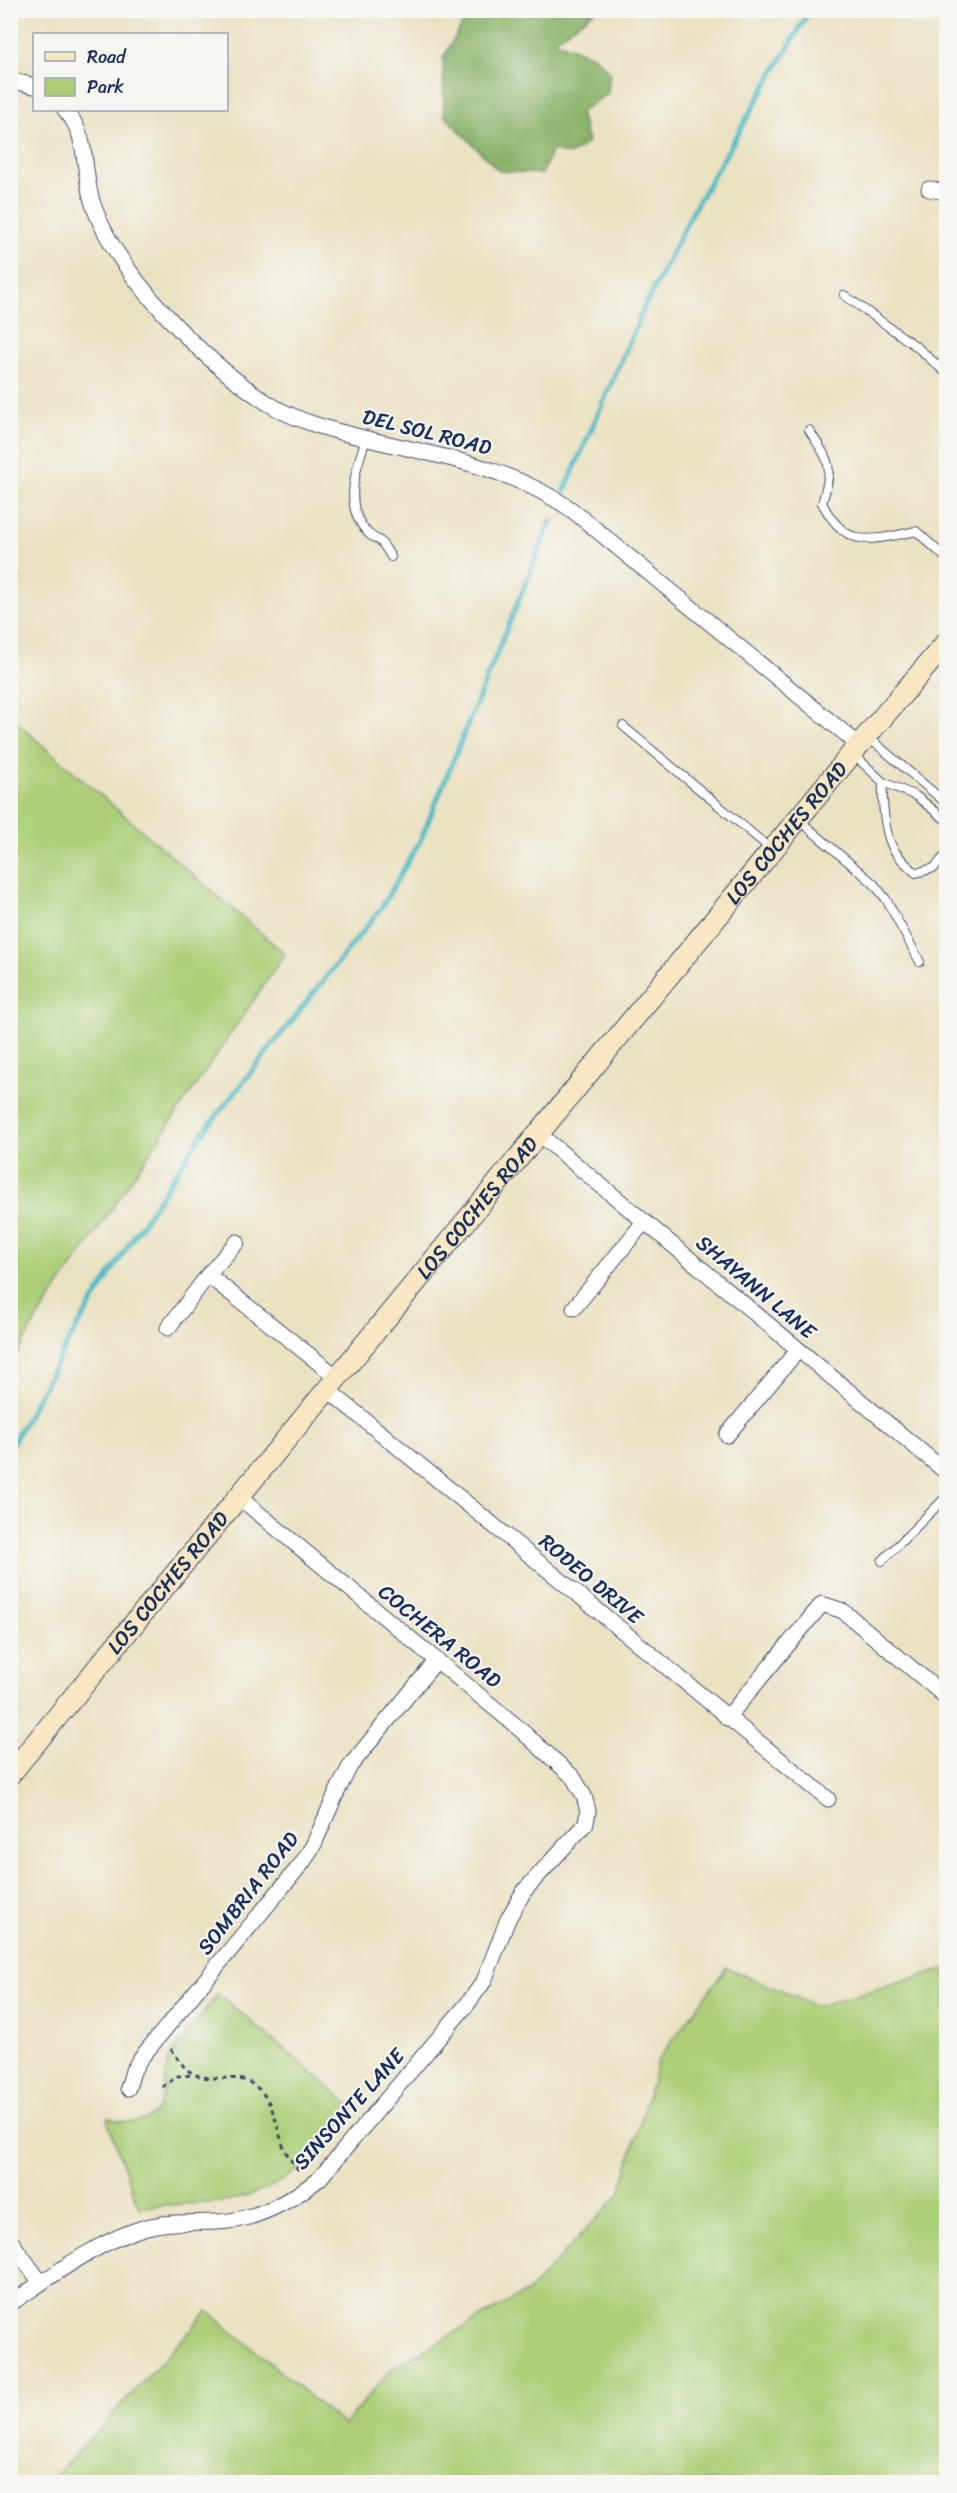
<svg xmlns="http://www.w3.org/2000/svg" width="957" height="2493" font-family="Sriracha,sans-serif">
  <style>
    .green { fill: #accf78; stroke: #647f6b; stroke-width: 1.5 }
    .forest { fill: #89b268; stroke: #527063; stroke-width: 1.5 }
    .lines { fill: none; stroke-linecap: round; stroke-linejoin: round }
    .stream { stroke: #4cbac4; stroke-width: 5 }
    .lane-casing { stroke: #3a4a6d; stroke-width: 10 }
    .street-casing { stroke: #3a4a6d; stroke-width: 17 }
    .secondary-casing { stroke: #3a4a6d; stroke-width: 23 }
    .path { stroke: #3a4a6d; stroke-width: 3; stroke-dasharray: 4.5 4.5; stroke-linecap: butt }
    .lane { stroke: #fff; stroke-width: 8 }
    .street { stroke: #fff; stroke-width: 15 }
    .secondary { stroke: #f7e8c3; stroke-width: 21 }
    .labels { text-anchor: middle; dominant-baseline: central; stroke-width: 4.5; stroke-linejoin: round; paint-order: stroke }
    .street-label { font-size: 21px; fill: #1b2f5e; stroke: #f6f6f2 }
  </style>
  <rect width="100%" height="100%" fill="#f6f6f2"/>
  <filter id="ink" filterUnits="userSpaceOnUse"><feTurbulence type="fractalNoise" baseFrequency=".0167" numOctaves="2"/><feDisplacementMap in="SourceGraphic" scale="12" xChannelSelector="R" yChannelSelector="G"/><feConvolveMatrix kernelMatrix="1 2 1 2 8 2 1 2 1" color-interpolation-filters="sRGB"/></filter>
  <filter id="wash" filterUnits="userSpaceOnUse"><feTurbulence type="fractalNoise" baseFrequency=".008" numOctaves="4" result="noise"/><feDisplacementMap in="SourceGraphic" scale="24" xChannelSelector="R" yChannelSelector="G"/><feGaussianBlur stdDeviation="1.35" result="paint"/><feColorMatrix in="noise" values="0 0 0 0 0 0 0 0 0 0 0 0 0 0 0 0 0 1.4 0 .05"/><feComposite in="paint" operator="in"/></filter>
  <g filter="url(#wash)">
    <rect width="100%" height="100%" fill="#ebe2c2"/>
    <g class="green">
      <polygon points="11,718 285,954 38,1317 11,1365"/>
      <polygon points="726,1968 817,2006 946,1969 946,2482 47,2482 70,2461 208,2311 344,2425 391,2369 530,2290 620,2193 658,2060"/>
      <path d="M 218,1994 L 354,2108 C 314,2157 286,2194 218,2202 C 191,2205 167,2203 139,2208 L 107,2120 L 108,2117 C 126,2126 153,2124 161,2102 C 167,2088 164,2071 170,2056 Z"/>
    </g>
    <polygon class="forest" points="470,11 595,11 554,41 593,56 610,72 608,93 580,112 588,143 569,155 552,150 542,174 499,171 444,115 443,58"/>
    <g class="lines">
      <g class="stream">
        <polyline points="564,492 644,308 695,207 810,10"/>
        <polyline points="10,1448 72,1335 134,1236 202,1134 381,908 421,839 551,521"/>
      </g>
    </g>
  </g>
  <g filter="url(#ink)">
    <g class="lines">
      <g class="lane-casing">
        <g id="lane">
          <polyline points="844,295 917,347 946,373"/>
          <path d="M 809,430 C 830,463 834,464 822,503 C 847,551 870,540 916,531 L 946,558"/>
          <path d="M 366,439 C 356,468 342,507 368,533 C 371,537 376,538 380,541 C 384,545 388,552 391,557"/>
          <polyline points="10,565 12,576"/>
          <polyline points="623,726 772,850"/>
          <polyline points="868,737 946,803"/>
          <polyline points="853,754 883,782 916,796 946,820"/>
          <path d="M 883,782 C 882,798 884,828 891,844 C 895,855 907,865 916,873 L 934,868 L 946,855"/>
          <polyline points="799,820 873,883 886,899 920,962"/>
          <polyline points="882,1561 946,1497"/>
        </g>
      </g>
      <g class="street-casing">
        <g id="street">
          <polyline points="10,80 34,86"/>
          <path d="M 65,110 C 91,138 81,173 94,207 C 119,277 204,361 266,402 C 295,421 334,431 368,439 C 441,457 509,466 572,510 L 859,745"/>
          <polyline points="929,189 946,192"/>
          <polyline points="539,1134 946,1472"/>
          <polyline points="208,1275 338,1378"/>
          <polyline points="574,1308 644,1222"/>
          <polyline points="168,1328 208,1275 237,1242"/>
          <polyline points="328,1390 828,1799"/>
          <polyline points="727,1435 798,1350"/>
          <polyline points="727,1718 822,1604 843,1611 946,1697"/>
          <polyline points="128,2088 133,2071 140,2059 303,1862 314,1844 336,1794 350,1766 436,1661"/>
          <polyline points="10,2240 41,2283"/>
          <path d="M 10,2304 C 50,2277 97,2242 143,2228 C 166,2221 191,2223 216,2222 C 255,2221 290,2202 320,2178 L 469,2002 L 484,1981 L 508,1919 L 524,1891 L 586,1823 L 588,1811 L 584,1796 L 573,1777 L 515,1725 L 240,1498"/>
        </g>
      </g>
      <g class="secondary-casing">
        <g id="secondary">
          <path id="s1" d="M 10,1774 L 859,745 L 946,643"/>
        </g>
      </g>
      <g class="path">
        <path d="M 171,2049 C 177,2057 183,2068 192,2073 C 211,2084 236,2071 255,2086 C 275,2101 276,2127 284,2148 C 288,2157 294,2164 300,2172"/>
        <polyline points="162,2087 178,2076 193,2075"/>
      </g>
      <use href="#lane" class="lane"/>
      <use href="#street" class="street"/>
      <use href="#secondary" class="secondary"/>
    </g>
  </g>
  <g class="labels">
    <g class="street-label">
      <text transform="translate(427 432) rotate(14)">DEL SOL ROAD</text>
      <text stroke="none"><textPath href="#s1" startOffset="1220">LOS COCHES ROAD</textPath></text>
      <text stroke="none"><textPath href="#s1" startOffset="734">LOS COCHES ROAD</textPath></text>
      <text transform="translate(756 1287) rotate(40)">SHAYANN LANE</text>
      <text transform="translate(591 1579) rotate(40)">RODEO DRIVE</text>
      <text stroke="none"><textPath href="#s1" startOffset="248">LOS COCHES ROAD</textPath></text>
      <text transform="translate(440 1636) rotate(39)">COCHERA ROAD</text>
      <text transform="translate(248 1893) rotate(-52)">SOMBRIA ROAD</text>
      <text transform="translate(349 2109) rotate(-48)">SINSONTE LANE</text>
    </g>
  </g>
  <rect width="957" height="2493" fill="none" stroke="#f6f6f2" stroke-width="36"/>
  <rect x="33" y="33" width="195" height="78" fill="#f6f6f2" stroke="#9ea6b7" stroke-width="1.5"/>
  <rect x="45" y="52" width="30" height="9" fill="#f7e8c3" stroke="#9ea6b7" stroke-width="1.5"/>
  <text x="87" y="63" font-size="18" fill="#1b2f5e">Road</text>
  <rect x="45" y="78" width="30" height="18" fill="#accf78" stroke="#9ea6b7" stroke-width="1.5"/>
  <text x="87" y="93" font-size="18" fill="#1b2f5e">Park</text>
</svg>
